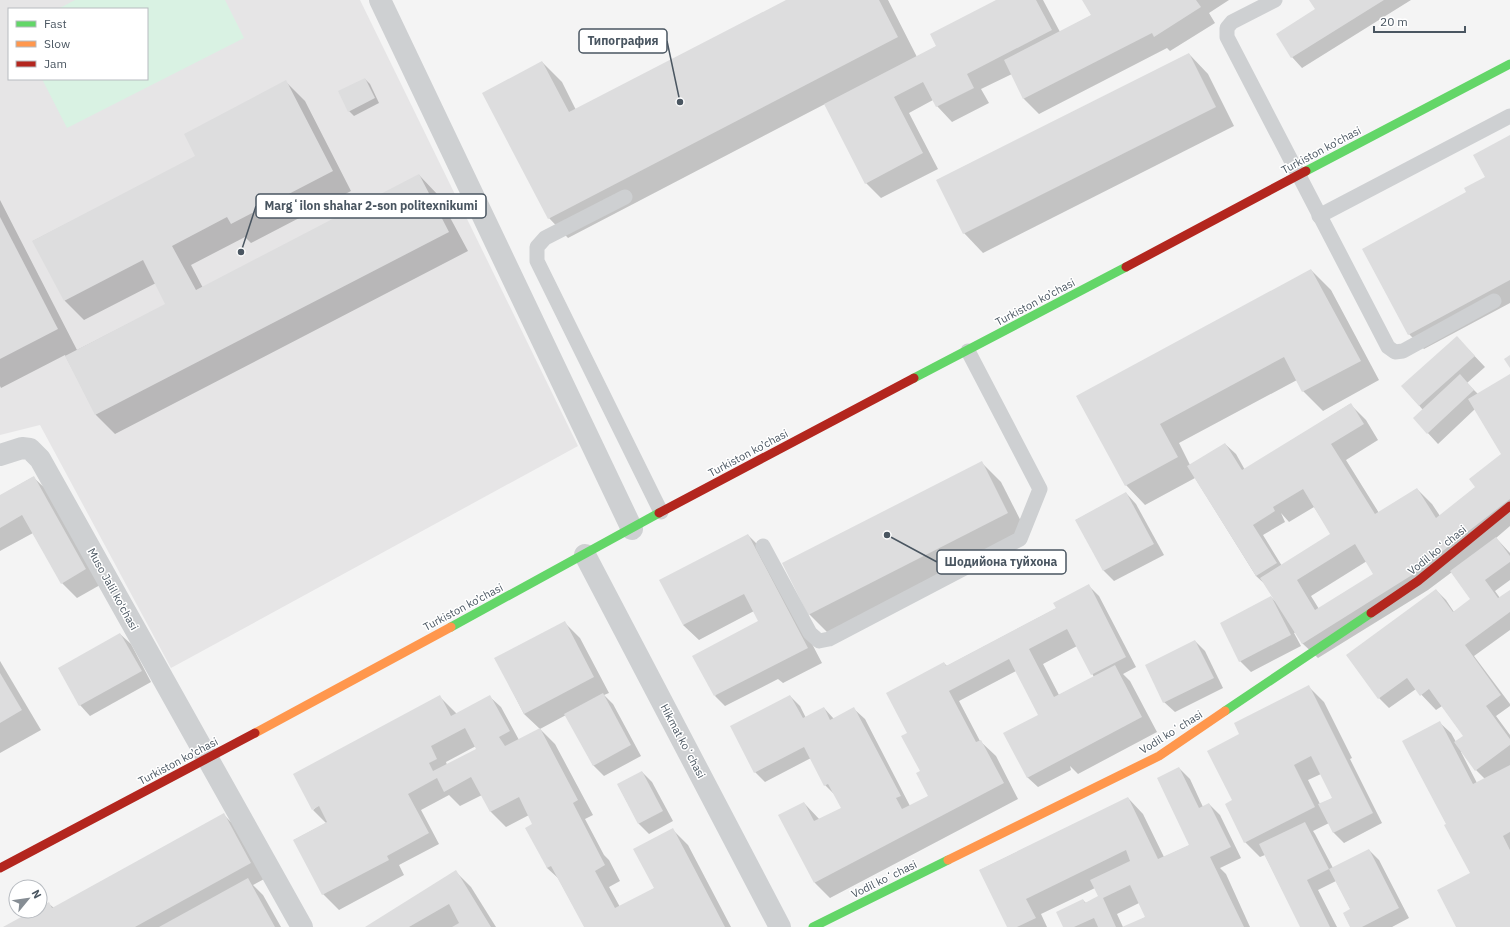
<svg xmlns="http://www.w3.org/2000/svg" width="1510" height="927" font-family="'IBM Plex Sans',sans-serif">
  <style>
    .education { fill: #e6e5e6; fill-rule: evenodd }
    .green { fill: #d9f2e3 }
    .shadow { fill: #0003; fill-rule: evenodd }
    .building { fill: #ddddde; fill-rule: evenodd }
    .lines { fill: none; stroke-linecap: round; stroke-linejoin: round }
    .lane { stroke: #ced0d2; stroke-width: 15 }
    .street { stroke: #ced0d2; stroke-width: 22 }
    .fast { stroke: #63d668; stroke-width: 9 }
    .slow { stroke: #ff974d; stroke-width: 9 }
    .jam { stroke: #b3261e; stroke-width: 9 }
    .labels { text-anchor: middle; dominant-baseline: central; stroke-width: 3; stroke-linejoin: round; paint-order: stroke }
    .street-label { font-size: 11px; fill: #4a5661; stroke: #fff }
    .leader { fill: none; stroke: #4a5661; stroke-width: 1.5 }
    .callout-dot { fill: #4a5661; stroke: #fff; stroke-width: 1.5 }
    .callout { fill: #fff; stroke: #4a5661; stroke-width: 1.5 }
    .callout-label { font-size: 12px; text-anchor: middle; font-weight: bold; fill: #4a5661 }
  </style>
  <rect width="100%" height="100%" fill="#f4f4f4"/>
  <path class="education" d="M 0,0 L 360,0 L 578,446 L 171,668 L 40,425 L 0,435 ZM 9,9 L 147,9 L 147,79 L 9,79 Z"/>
  <polygon class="green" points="75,0 225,0 244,38 67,128 42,79 147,79 147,9 58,9"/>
  <g class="shadow">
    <polygon points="788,0 888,0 917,57 937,46 998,0 1043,0 1060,32 1092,15 1083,0 1229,0 1209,13 1215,23 1170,51 1167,48 1039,114 1024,99 1012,74 981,89 989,103 952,122 937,106 933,100 909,113 938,169 881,198 866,183 825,104 568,238 549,218 542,62 562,82 576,110"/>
    <polygon points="1311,0 1411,0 1302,68 1292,57 1317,10"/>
    <polygon points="1189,54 1208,74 1234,126 983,253 964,233"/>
    <polygon points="365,79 370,84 379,103 354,116 349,111"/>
    <polygon points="286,82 305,101 351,191 251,243 245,237 191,265 203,288 419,175 438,195 468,251 115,434 96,415 65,355 1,388 0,386 0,200 77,350 167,304 156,283 84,320 65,301 33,241 196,157"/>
    <polygon points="1510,136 1510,303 1424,349 1409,334 1468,193 1486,177"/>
    <path d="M 1311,270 L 1331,290 L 1379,380 L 1323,411 L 1303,391 L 1297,380 L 1179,443 L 1190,465 L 1225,444 L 1236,454 L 1245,470 L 1350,404 L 1366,420 L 1378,440 L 1346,460 L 1379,513 L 1417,489 L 1432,504 L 1440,516 L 1476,487 L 1503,454 L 1475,409 L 1438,444 L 1414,418 L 1423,410 L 1402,386 L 1467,348 L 1485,367 L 1467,383 L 1478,394 L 1510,375 L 1510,526 L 1496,538 L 1510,553 L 1510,580 L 1495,591 L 1500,598 L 1510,591 L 1510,630 L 1474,656 L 1510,704 L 1510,706 L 1496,716 L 1510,735 L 1510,927 L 1458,927 L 1471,874 L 1447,824 L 1440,723 L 1451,733 L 1456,742 L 1464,736 L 1442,706 L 1436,710 L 1416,689 L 1389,708 L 1379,698 L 1436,590 L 1446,600 L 1454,612 L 1472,599 L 1452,572 L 1428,590 L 1318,658 L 1302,643 L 1296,632 L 1294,633 L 1301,646 L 1251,672 L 1240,661 L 1271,597 L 1276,602 L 1267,586 L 1256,576 L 1195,478 L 1145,505 L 1126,485 L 1078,396 ZM 1314,507 L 1332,535 L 1282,566 L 1263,535 L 1285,522 L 1281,513 L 1289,522 ZM 1367,561 L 1375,574 L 1319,609 L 1311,596 ZM 1462,751 L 1476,770 L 1485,779 L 1477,783 L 1461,752 Z"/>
    <polygon points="981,462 1001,482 1027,533 829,634 809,614"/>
    <polygon points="33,477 49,492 100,585 77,598 62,583 33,533 0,551 0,496"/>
    <polygon points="1126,493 1136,504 1164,555 1114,581 1104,571 1076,520"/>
    <polygon points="748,535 763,550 822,663 783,683 778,679 725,706 715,696 760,622 754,611 699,640 683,625"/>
    <path d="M 1088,585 L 1099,596 L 1136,667 L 1123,674 L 1130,681 L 1157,732 L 1078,774 L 1070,766 L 1071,770 L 1038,787 L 1027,777 L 1041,719 L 1016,671 L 959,701 L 980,741 L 996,756 L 1018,799 L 830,898 L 815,883 L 804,803 L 820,820 L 842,808 L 835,795 L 825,785 L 811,758 L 765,782 L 755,772 L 790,696 L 800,706 L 806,718 L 824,708 L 834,719 L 854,709 L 865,719 L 910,806 L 929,796 L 908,733 L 944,663 L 947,666 L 1057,608 ZM 1077,646 L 1094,677 L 1059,695 L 1043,664 Z"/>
    <path d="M 565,623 L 580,638 L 609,693 L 604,695 L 613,704 L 641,756 L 604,776 L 593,765 L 566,715 L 540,729 L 555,744 L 593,815 L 585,819 L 604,855 L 609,860 L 620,881 L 609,887 L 620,907 L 655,888 L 673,830 L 688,845 L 731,927 L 585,927 L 558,878 L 547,868 L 534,824 L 529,815 L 506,827 L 491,812 L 482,795 L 460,806 L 449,795 L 421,810 L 439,844 L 399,865 L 404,875 L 339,910 L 323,894 L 294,840 L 326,823 L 313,810 L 440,697 L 457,714 L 490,697 L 501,707 L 519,740 L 540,729 L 524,714 L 496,659 ZM 476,746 L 478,749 L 447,765 L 446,762 Z"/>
    <polygon points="120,634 131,644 151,682 90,716 80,705"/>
    <polygon points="1195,641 1205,651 1223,688 1175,712 1164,702"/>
    <polygon points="0,661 41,730 0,753"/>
    <path d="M 1309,687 L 1324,702 L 1352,758 L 1350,759 L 1382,823 L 1344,843 L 1333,832 L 1329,823 L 1313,831 L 1315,834 L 1333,868 L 1369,850 L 1379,860 L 1409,918 L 1392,927 L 1351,927 L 1351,910 L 1336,881 L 1318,890 L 1337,927 L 1301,927 L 1265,855 L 1260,857 L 1245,842 L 1233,801 L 1241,734 ZM 1321,774 L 1333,798 L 1320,804 L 1308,780 Z"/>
    <polygon points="1179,768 1190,779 1203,807 1209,804 1220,815 1241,858 1220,868 1226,874 1250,927 1125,927 1146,917 1139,903 1117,914 1123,927 1064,927 1083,900 1086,903 1099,897 1095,888 1041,914 1047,927 1008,927 980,870 1128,798 1143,814 1164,857 1190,845"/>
    <polygon points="642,772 652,782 673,821 649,834 639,824 618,785"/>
    <polygon points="224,815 239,830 266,878 253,885 263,895 281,927 5,927 34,911 40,911 40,908 48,903 54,908"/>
    <polygon points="456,872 471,887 496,927 367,927"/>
  </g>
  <g class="building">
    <polygon points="786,0 879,0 898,37 548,219 482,93 542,61 569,112"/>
    <polygon points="996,0 1036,0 1052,30 967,74 974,88 936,107 923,82 894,97 923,153 865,184 824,104 936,46 930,34"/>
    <polygon points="1082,0 1196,0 1201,7 1154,37 1152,33 1023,99 1004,60 1091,15"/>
    <polygon points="1309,0 1384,0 1291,58 1276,34 1315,9"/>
    <polygon points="1189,53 1216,107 963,234 936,180"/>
    <polygon points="365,78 375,98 348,112 338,91"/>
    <polygon points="286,80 333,171 231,224 227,217 172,246 196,290 419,174 449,232 95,415 65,356 165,304 143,260 64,301 32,241 195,156 184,134"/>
    <polygon points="1510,135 1510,280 1408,335 1362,249 1466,192 1464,188 1485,177 1473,155"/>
    <polygon points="0,217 58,329 0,359"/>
    <polygon points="1311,269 1361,361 1302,392 1284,357 1160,424 1178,457 1125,486 1076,396"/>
    <polygon points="1457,336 1475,356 1419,406 1401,386"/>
    <polygon points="1510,355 1510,368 1504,359"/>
    <polygon points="1460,374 1474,390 1427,434 1413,418"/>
    <path d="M 1510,374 L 1510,499 L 1412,575 L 1302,644 L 1260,578 L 1330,534 L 1303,489 L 1273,507 L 1275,511 L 1253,525 L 1277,563 L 1256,576 L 1187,466 L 1225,443 L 1242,470 L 1351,403 L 1364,424 L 1331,444 L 1375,514 L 1417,488 L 1436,518 L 1475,487 L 1469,479 L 1501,454 L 1468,399 ZM 1355,544 L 1373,574 L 1315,610 L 1297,580 Z"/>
    <polygon points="982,461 1008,513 808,615 782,563"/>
    <polygon points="34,476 86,569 61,584 22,515 0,528 0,495"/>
    <polygon points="1126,492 1154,544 1103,571 1075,520"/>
    <polygon points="748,534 808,648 714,696 692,656 758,621 744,594 683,625 659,580"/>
    <polygon points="1496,537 1510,556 1510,562 1485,580 1498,598 1510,590 1510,612 1465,645 1501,695 1486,706 1510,739 1510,745 1475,771 1454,742 1463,736 1429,689 1420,696 1407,678 1378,699 1346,655 1436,589 1453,612 1470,599 1450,571"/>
    <polygon points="1089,584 1126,657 1091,675 1067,629 1029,649 1054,697 1115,665 1142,717 1027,778 1003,733 1038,715 1009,659 949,691 976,742 981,740 1004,783 814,883 778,815 804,802 814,821 841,808 828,784 824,786 804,747 754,773 730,726 790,695 803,718 824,707 830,720 854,707 901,796 896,798 902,809 928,796 916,773 920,771 901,736 907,733 886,693 944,662 946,666 1056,608 1053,603"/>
    <polygon points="1271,596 1291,635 1239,662 1220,623"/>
    <polygon points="565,621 594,677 524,714 494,658"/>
    <polygon points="120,633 142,671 79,706 58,668"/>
    <polygon points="1195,640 1214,678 1163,703 1145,665"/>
    <polygon points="0,673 22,710 0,723"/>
    <polygon points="1309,685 1373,813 1333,833 1318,804 1332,798 1311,756 1294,765 1315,807 1244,843 1225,804 1232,800 1207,751 1239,734 1234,723"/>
    <polygon points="603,693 631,745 593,766 564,714"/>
    <path d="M 440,695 L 451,716 L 490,695 L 510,731 L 499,737 L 505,746 L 540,728 L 578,800 L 573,803 L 605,865 L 595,871 L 615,908 L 654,888 L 633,849 L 673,828 L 725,927 L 584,927 L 551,866 L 547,868 L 525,828 L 532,824 L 519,797 L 490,812 L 471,777 L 444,792 L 437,778 L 408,794 L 429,833 L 387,856 L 389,860 L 322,895 L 293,840 L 327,822 L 319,806 L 312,810 L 293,774 ZM 465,728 L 476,749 L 433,771 L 429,763 L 437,759 L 431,746 Z"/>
    <polygon points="1440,721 1473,784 1510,765 1510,832 1503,836 1510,850 1510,927 1456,927 1437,890 1470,873 1444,825 1446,824 1402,741"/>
    <polygon points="1179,767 1199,808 1209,803 1231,847 1210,857 1244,927 1122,927 1145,917 1130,885 1103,898 1116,927 1098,927 1094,918 1074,927 1063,927 1056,912 1083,899 1085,903 1098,896 1090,880 1130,861 1126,850 1026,899 1036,918 1017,927 1007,927 979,870 1128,797 1158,859 1189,845 1157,778"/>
    <polygon points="642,771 663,811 638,824 617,784"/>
    <polygon points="224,813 251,863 135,927 3,927 32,911 40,911 40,907 49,902 52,908"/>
    <polygon points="1305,822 1329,869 1307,880 1330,927 1300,927 1259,844"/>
    <polygon points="1369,849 1399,908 1362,927 1350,927 1343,913 1350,909 1329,869"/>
    <polygon points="456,870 491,927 452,927 459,923 449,904 409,927 365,927"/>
    <polygon points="248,878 275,927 159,927"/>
  </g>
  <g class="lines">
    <g class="lane">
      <polyline points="1275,0 1232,22 1227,28 1227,37 1388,347 1395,352 1403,351 1494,301"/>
      <polyline points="625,197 545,238 537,247 537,261 661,512"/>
      <polyline points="1319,216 1510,116"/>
      <polyline points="763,546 810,633 819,641 829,639 1020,539 1040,489 968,351"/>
    </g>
    <g class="street">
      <polyline points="380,0 632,529"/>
      <polyline points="0,455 22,448 30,449 40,459 302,927"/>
      <polyline points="585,555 780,927"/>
    </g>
    <g class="fast">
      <polyline points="1306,171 1510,64"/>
      <polyline points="914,378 1126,267"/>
      <polyline points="451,627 659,513"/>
      <polyline points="1225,711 1371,613"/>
      <polyline points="813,927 948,860"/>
    </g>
    <g class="slow">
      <polyline points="255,733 451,627"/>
      <polyline points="948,860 1159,756 1225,711"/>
    </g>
    <g class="jam">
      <polyline points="1126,267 1306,171"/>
      <polyline points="659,513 914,378"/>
      <polyline points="1371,613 1418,581 1510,506"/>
      <polyline points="0,868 255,733"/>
    </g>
  </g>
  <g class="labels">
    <g class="street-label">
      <text transform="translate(1321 150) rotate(-28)">Turkiston ko’chasi</text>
      <text transform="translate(1035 302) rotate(-28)">Turkiston ko’chasi</text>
      <text transform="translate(748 453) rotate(-28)">Turkiston ko’chasi</text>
      <text transform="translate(1437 550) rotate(-39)">Vodil koʻchasi</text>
      <text transform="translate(113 589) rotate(61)">Muso Jalil ko'chasi</text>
      <text transform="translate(463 607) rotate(-28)">Turkiston ko’chasi</text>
      <text transform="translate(1171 732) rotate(-32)">Vodil koʻchasi</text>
      <text transform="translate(683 741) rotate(62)">Hikmat koʻchasi</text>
      <text transform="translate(178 761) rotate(-28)">Turkiston ko’chasi</text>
      <text transform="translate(884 879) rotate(-26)">Vodil koʻchasi</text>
    </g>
  </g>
  <path class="leader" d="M680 102L667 41M241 252L256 206M887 535L937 562"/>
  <g class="callout-dot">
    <circle cx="680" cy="102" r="4"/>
    <circle cx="241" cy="252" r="4"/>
    <circle cx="887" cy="535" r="4"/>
  </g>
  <g class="callout">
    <rect x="579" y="29" width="88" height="24" rx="4"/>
    <rect x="256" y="194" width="230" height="24" rx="4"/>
    <rect x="937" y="550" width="129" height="24" rx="4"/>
  </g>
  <g class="callout-label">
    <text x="623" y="45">Типография</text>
    <text x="371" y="210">Margʻilon shahar 2-son politexnikumi</text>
    <text x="1001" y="566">Шодийона туйхона</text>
  </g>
  <rect x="8" y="8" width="140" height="72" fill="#ffffff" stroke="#b7bbc0"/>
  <rect x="16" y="21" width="20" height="6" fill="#63d668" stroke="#b7bbc0"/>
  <text x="44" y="28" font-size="12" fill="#4a5661">Fast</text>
  <rect x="16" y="41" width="20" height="6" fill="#ff974d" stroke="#b7bbc0"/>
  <text x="44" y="48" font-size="12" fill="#4a5661">Slow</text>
  <rect x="16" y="61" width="20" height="6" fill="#b3261e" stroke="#b7bbc0"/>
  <text x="44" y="68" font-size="12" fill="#4a5661">Jam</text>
  <g transform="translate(28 899) rotate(61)"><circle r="19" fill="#ffffff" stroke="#b7bbc0"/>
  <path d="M0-3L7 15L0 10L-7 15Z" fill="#868d94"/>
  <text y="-6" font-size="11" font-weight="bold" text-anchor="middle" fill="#4a5661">N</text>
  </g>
  <path d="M1374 26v6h91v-6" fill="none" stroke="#4a5661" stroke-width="2"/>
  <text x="1380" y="26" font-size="12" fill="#4a5661" stroke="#ffffff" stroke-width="3" paint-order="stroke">20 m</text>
</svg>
